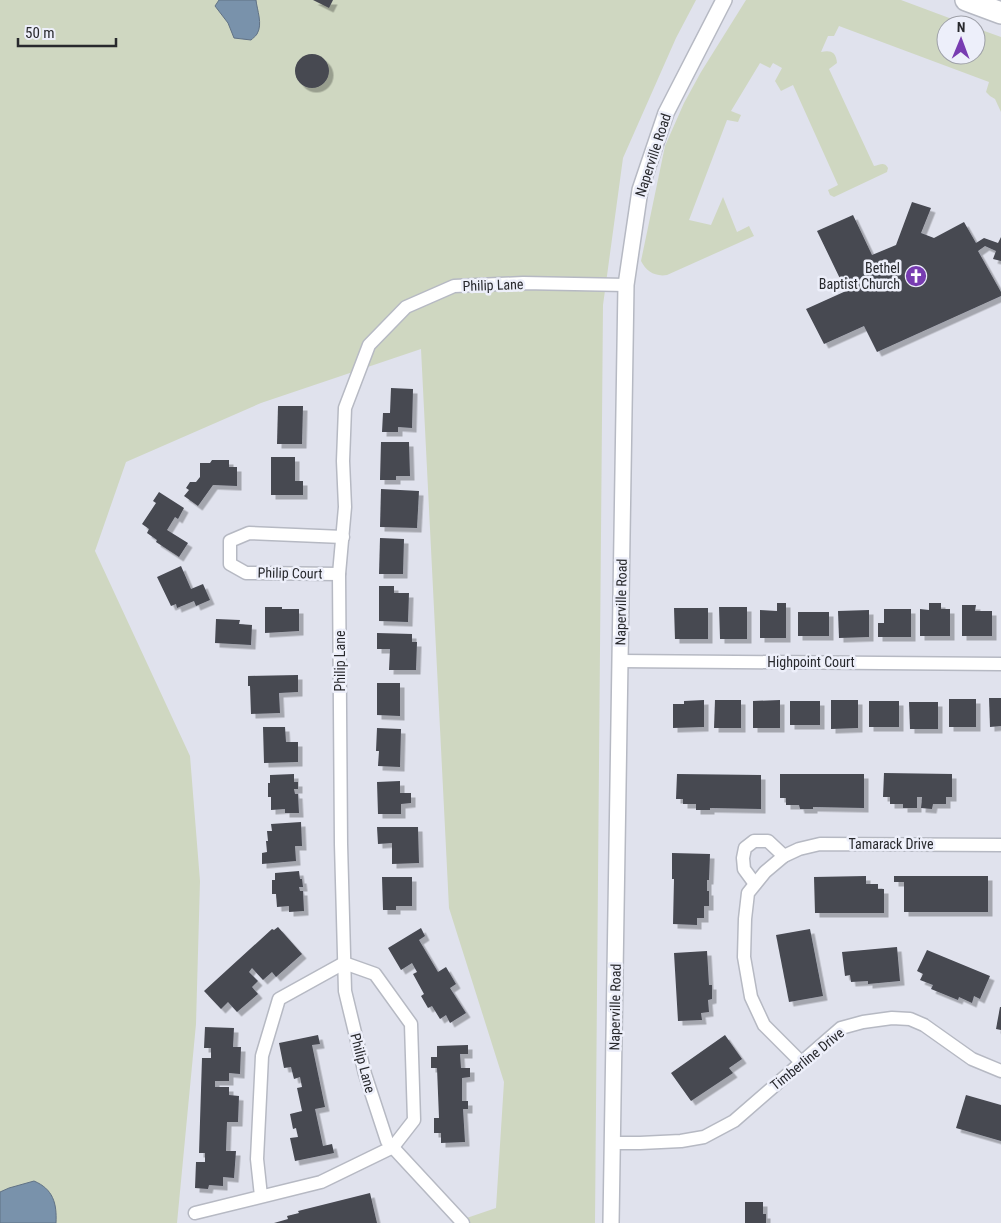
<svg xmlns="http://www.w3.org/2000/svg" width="1001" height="1223" font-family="'Roboto Condensed',sans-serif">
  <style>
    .green { fill: #cfd7c1 }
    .water { fill: #7992ab; stroke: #617285 }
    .building { fill: #464851; filter: url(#shadow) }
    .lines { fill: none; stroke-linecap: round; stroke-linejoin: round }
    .minor-casing { stroke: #b6b9c3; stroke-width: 15 }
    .tertiary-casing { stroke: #b6b9c3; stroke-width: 18 }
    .trunk-casing { stroke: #b6b9c3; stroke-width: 24 }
    .minor { stroke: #fff; stroke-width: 12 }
    .tertiary { stroke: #fff; stroke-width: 15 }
    .trunk { stroke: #fff; stroke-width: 21 }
    .labels { text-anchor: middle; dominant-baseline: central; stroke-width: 5; stroke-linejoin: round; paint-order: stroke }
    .street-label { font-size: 14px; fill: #28292d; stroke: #edeffa }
    .poi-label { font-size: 14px; fill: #28292d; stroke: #edeffa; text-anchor: end }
  </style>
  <defs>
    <filter id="shadow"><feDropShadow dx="4.5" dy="4.5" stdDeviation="0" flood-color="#0004"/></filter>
  </defs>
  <rect width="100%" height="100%" fill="#e0e2ed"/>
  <g class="green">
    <polygon points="0,0 696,0 676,38 623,158 603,305 595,1223 452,1223 496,1208 504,1082 449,908 421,349 261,403 126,462 95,551 190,756 200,881 196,1024 177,1223 0,1223"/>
    <path d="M 746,0 L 901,0 L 968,25 L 946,25 L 946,55 L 976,55 L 976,28 L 1001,37 L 1001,112 L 995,99 L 990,96 L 986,92 L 989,82 L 839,26 L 834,36 L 828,36 L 821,52 C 831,50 836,52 837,63 L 829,69 L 874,166 C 880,165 884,161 888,168 L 887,172 L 834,197 L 830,195 L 828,190 L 838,185 L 793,85 L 781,91 L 775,81 L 782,68 L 773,63 L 770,68 L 760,63 L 731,111 L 741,115 L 738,122 L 727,120 L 689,220 L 711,225 L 723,197 L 737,232 L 749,226 L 754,236 L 667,275 C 655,277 646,271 641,261 L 665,146 L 684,103 L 701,72 Z"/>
  </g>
  <g class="water">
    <path d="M 219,0 L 256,0 C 257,10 263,24 257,34 C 255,37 253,38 251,40 L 234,38 L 228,23 L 215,6 Z"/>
    <path d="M 34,1181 C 53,1189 57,1203 56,1223 L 0,1223 L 0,1192 L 9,1188 Z"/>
  </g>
  <g class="building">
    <polygon points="313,0 333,0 329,8"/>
    <circle cx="312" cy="71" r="17"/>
    <polygon points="912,202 931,208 921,233 934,238 964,222 976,243 984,238 998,243 1001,237 1001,261 993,259 996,251 985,246 978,251 1001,292 1001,296 877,352 864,326 824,344 806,309 846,291 817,231 853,215 872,255 896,245"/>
    <polygon points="391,388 413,389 412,428 398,427 398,432 382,432 383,413 390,413"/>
    <polygon points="278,406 303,406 302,444 277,444"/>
    <polygon points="381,442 409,442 410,476 396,476 396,480 380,480"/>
    <polygon points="271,457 295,457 295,481 303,481 303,495 271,495"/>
    <polygon points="212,460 229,460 229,467 237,467 237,486 213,485 198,506 184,496 189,490 186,488 190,482 196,482 200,477 200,463 210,463"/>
    <polygon points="381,489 419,491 417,528 380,527"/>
    <polygon points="159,492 184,508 178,519 175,517 167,530 188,543 179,557 156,542 157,540 147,533 149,529 142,524 156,503 153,501"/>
    <polygon points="380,538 404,539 403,574 379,574"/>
    <polygon points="181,566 191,589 203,584 210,600 196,606 194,601 177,608 176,604 171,606 157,577"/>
    <polygon points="379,586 394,586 394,593 409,593 408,622 379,621"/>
    <polygon points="777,603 786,603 786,638 760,638 760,610 777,611"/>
    <polygon points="929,603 941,603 941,609 950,609 950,636 920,636 920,609 929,610"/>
    <polygon points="962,605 976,605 975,611 992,611 992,636 962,636"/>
    <polygon points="265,607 282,607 282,609 299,609 299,631 265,633"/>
    <polygon points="719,607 747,607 747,639 720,639"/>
    <polygon points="674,608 708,608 708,639 675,639"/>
    <polygon points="884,609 911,609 911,637 878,637 878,623 884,623"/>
    <polygon points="869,610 869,637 839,638 838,611"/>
    <rect x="798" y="612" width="31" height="24"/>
    <polygon points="216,619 240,620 239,624 252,625 251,645 215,643"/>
    <polygon points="377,633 412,634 412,642 417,642 416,670 389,670 390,649 377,649"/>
    <polygon points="298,675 298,692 279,693 280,713 251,714 250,686 248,686 248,676"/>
    <polygon points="377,683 400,683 400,716 377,715"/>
    <polygon points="989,698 1001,698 1001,726 990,727"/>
    <rect x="949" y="699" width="27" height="28"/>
    <polygon points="704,700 704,727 673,728 673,704 684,704 684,701"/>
    <polygon points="715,700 741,700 741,728 714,728"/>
    <polygon points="780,700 780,728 753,728 753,701"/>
    <polygon points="831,700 858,700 858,728 831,729"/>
    <rect x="790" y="701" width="30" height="24"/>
    <rect x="869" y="701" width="30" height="26"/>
    <polygon points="909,702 938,702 938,729 910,729"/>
    <polygon points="263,727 285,727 286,742 298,742 298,762 264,763"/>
    <polygon points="377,728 401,729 400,767 378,766 379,751 376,751"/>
    <polygon points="884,773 952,774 952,797 946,797 946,804 933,804 932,809 921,808 922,797 917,797 917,808 903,808 903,804 890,804 890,797 883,797"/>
    <polygon points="294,774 294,782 298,782 298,789 294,789 295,794 298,794 299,813 285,813 285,809 271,810 271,797 268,797 268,783 270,783 270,775"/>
    <polygon points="677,774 761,775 761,809 710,808 710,810 696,810 696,804 683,804 683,799 676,799"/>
    <polygon points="780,774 864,774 864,808 813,807 813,809 800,809 799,805 786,805 786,798 780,798"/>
    <polygon points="400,781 400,793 411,793 411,803 401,804 401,814 378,814 377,782"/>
    <polygon points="301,822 302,846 295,846 296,861 262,864 262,853 267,852 266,841 268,841 267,831 272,831 271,824"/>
    <polygon points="377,827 418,827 419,863 392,864 392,843 378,844"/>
    <polygon points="672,853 710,854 709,880 707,880 707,891 709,891 709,906 704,906 704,918 697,918 697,925 673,924 674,879 672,879"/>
    <polygon points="299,871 300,879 302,879 303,887 299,887 300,891 303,891 304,911 289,912 289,906 277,907 276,894 272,894 272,880 275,880 275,873"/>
    <polygon points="866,876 866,884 878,884 878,889 884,889 884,913 815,913 814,877"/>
    <polygon points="894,876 988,876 988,912 904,912 904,882 894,882"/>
    <polygon points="382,877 412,877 412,906 396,906 396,910 383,910"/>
    <polygon points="278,927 302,954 276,977 272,972 263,980 252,968 249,972 258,981 252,987 258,994 237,1012 228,1002 221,1009 204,991 272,929 274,930"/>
    <polygon points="421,928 425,936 419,940 438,972 446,967 456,984 450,988 466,1013 450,1023 446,1015 440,1019 432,1006 428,1008 421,996 424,994 413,974 417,972 412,963 401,970 388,948"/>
    <polygon points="810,929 823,996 789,1002 776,935"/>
    <polygon points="897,947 900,981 868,984 868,981 851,982 850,975 845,976 842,952"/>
    <polygon points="927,950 990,976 980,999 974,996 972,1003 959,997 958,1000 931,989 933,985 920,980 923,974 917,971"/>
    <polygon points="707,951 709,985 712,985 712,999 708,1000 709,1012 701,1013 702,1020 678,1021 674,953"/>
    <polygon points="1000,1007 1001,1007 1001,1030 996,1029"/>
    <polygon points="205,1027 234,1028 233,1047 241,1047 240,1074 229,1073 229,1081 215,1081 215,1087 229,1087 229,1095 239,1096 238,1122 227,1122 226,1151 236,1151 234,1178 223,1177 223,1186 209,1185 208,1189 195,1188 196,1162 205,1162 205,1153 199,1153 202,1058 211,1058 211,1048 204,1048"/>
    <polygon points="318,1035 320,1044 312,1045 325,1107 315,1109 323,1146 332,1144 334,1153 295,1161 290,1138 298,1137 296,1128 293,1129 290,1114 302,1111 297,1088 302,1087 300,1077 294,1079 291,1067 284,1068 279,1043"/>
    <polygon points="725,1035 742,1059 729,1068 733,1073 691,1101 671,1073"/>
    <polygon points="468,1045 468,1054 460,1054 461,1068 470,1068 470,1077 462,1078 462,1101 468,1101 468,1109 463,1109 465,1142 441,1143 441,1133 434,1133 434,1118 439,1118 437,1068 431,1068 431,1057 437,1057 437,1046"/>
    <polygon points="966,1095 1001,1105 1001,1141 956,1128"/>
    <polygon points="370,1193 377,1223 274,1223 288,1219 287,1216 299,1213 298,1211"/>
    <polygon points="745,1202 763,1202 763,1214 766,1214 766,1223 745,1223"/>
  </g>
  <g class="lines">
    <g class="minor-casing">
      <g id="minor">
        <polyline points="339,574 246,573 230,564 230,541 249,533 343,537"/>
        <polyline points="620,661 1001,664"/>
        <polyline points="755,884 744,869 743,858 745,848 754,841 768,841 784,856"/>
        <polyline points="801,1062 764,1025 751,997 744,957 745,919 748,893 765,872 784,856 799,849 820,844 1001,845"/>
        <polyline points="613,1143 640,1143 681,1141 704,1137 734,1121 841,1028 863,1022 892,1018 910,1019 924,1025 972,1059 1001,1071"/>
        <polyline points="195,1213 321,1182 393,1147 414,1120 411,1024 375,974 344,963 279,999 262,1056 257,1159 261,1196"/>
        <polyline points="463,1223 387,1141 365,1074 345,991 341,844 339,574 345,507 343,461 345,408 369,345 406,307 454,286 523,283 626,285"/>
      </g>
    </g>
    <g class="tertiary-casing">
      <polyline id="tertiary" points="611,1223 626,285 640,190 666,113 724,0"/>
    </g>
    <g class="trunk-casing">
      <polyline id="trunk" points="966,0 1001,13"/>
    </g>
    <use href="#minor" class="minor"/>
    <use href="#tertiary" class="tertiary"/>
    <use href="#trunk" class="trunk"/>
  </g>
  <defs>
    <g id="church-disc" transform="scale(1.125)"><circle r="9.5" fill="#783cb1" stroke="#edeffa"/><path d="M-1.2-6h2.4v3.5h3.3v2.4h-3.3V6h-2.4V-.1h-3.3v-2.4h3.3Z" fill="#fff"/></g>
  </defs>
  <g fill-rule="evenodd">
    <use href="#church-disc" x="916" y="276"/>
  </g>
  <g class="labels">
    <g class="street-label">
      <text transform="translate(653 155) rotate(-72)">Naperville Road</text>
      <text transform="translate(493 285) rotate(-2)">Philip Lane</text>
      <text transform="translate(290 573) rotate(1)">Philip Court</text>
      <text transform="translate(621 602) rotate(-89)">Naperville Road</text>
      <text transform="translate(340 661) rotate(-90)">Philip Lane</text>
      <text x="811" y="662">Highpoint Court</text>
      <text x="891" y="844">Tamarack Drive</text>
      <text transform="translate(615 1007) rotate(-89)">Naperville Road</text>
      <text transform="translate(807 1059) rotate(-39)">Timberline Drive</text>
      <text transform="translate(363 1063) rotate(75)">Philip Lane</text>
    </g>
    <g class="poi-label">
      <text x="900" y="268">Bethel<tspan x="900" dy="16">Baptist Church</tspan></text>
    </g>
  </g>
  <g transform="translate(961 40) rotate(1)"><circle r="24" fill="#edeffa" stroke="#9ea0a8"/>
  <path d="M0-4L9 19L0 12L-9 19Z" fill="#783cb1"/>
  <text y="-8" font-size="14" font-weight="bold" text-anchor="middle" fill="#28292d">N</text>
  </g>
  <path d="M18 38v8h98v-8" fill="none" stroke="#28292d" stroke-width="2.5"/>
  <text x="25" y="38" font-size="15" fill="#28292d" stroke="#edeffa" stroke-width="4" paint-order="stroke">50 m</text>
</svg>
